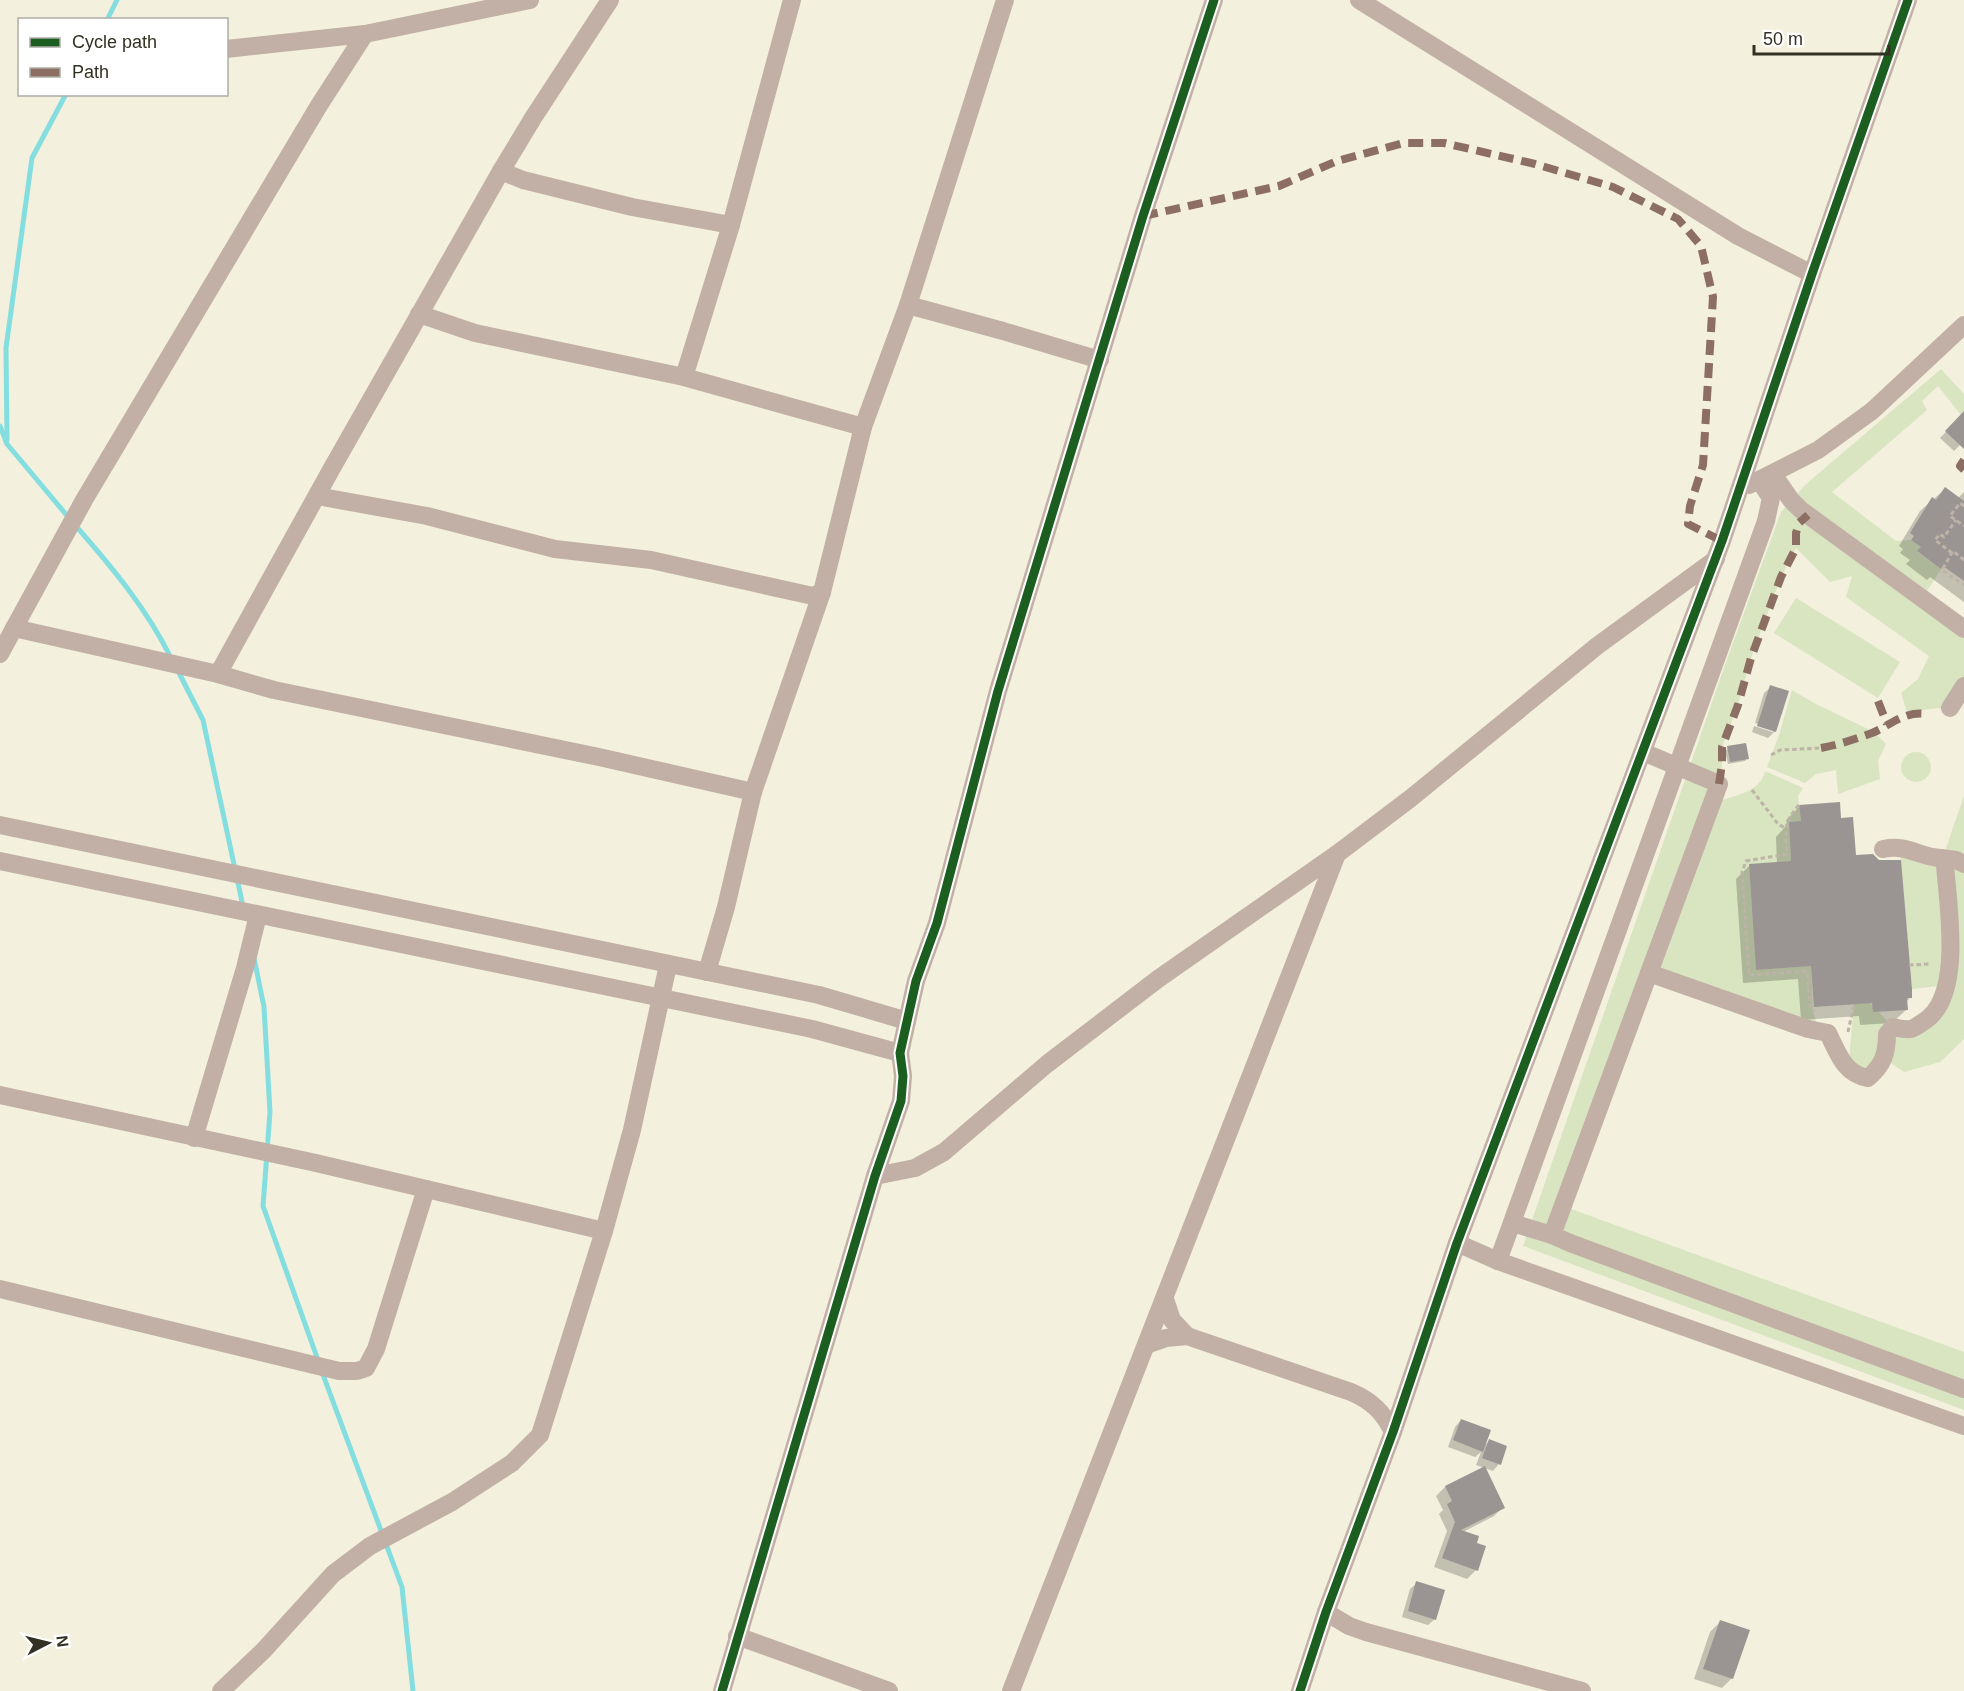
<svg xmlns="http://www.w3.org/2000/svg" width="1964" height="1691" font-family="Arial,sans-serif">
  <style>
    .green { fill: #d9e4c0 }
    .shadow { fill: #0003 }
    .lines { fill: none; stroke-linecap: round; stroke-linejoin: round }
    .stream { stroke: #84dee0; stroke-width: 5 }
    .building { fill: #9a9592 }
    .path { stroke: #bdb4a7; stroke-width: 3; stroke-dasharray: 4.5 3; stroke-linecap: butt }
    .minor { stroke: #c2b0a6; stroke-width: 18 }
    .quiet { stroke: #8d6e63; stroke-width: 8; stroke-dasharray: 15 8; stroke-linecap: butt }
    .cycleway-casing { stroke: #fff; stroke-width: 13 }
    .cycleway { stroke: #1b5e20; stroke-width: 9 }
  </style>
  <rect width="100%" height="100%" fill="#f3f0dd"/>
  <g class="green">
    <path d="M 1941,369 L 1964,394 L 1964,419 L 1938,386 L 1922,401 L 1927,410 L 1832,492 L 1896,541 L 1911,540 L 1921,547 L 1917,552 L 1941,569 L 1922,599 L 1964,629 L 1964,686 L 1949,710 L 1937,708 L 1907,712 L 1901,693 L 1918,679 L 1929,656 L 1846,597 L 1852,576 L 1830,582 L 1796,548 L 1781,577 L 1751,658 L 1738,705 L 1722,747 L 1722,764 L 1719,784 L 1712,803 C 1730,797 1761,793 1765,771 L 1803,788 L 1798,796 L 1801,821 L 1789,822 L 1791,861 L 1749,865 L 1756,970 L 1811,966 L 1813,1012 L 1819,1031 L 1649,973 L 1563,1206 L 1964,1352 L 1964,1410 L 1523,1246 L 1726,662 L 1781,512 L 1805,485 Z"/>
    <polygon points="1796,598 1900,662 1878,698 1774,633"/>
    <polygon points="1792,690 1814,703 1874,732 1886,744 1878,761 1880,779 1838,794 1836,770 1816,774 1805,783 1767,767 1779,735"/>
    <circle cx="1916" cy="767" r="15"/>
    <polygon points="1964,796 1964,1039 1940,1062 1904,1072 1885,1059 1878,1069 1848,1070 1854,1004 1870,1003 1893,1027 1911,1029 1948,985 1912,989 1900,852 1948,859 1946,848"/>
  </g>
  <g class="shadow">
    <polygon points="1960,417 1964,421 1964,441 1954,451 1940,438"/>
    <polygon points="1945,489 1958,498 1964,492 1964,602 1930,577 1927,580 1906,564 1910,560 1900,553 1903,549 1899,546 1920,511"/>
    <polygon points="1771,687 1775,731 1768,738 1752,732 1754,726 1773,732 1773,729 1755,723 1764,693"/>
    <polygon points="1728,748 1747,758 1745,761 1728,764 1725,751"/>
    <polygon points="1800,806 1840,819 1911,997 1906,1002 1906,1010 1892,1023 1860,1025 1859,1016 1801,1020 1798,979 1743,983 1736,879 1749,866 1777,864 1776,837 1787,825 1786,820"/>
    <polygon points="1461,1420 1483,1447 1489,1441 1499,1464 1493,1471 1476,1465 1481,1452 1475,1457 1448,1447 1455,1427"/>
    <polygon points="1484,1468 1503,1507 1494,1516 1463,1532 1475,1544 1476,1570 1467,1579 1434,1567 1447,1531 1439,1514 1443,1510 1436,1496 1445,1487"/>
    <polygon points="1417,1583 1435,1619 1428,1625 1402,1617 1410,1589"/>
    <polygon points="1720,1622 1732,1678 1722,1688 1694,1679 1710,1632"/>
  </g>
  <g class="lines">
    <g class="stream">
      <polyline points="107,20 117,0"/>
      <polyline points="0,426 7,444 69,518"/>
      <polyline points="7,440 6,348 32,158 66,94"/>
      <path d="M 75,525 C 111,566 147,609 171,658"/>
      <polyline points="177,669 203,720 235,869"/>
      <polyline points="237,878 243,907"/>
      <polyline points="254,958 264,1007 270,1112 263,1206 319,1363"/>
      <polyline points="322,1372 402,1587 413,1691"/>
    </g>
  </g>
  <g class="building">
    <polygon points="1964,411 1964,449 1945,431"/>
    <polygon points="1945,487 1964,501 1964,581 1943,566 1941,569 1917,551 1921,547 1911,540 1914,536 1910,533 1932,497 1936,500"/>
    <polygon points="1770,685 1789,691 1776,732 1757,726"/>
    <polygon points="1746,743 1749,759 1730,762 1727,746"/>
    <polygon points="1840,802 1841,818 1853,817 1856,855 1873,854 1879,860 1901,860 1912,989 1912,998 1907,998 1908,1010 1873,1012 1872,1003 1814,1007 1811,966 1756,970 1749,864 1791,861 1789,822 1801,821 1799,805"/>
    <polygon points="1461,1419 1491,1430 1483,1452 1453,1440"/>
    <polygon points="1489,1439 1507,1446 1501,1465 1482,1458"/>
    <polygon points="1485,1466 1505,1508 1461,1530 1479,1536 1477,1543 1486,1546 1478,1571 1442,1558 1455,1522 1447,1504 1452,1501 1445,1486"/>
    <polygon points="1416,1581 1445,1590 1436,1620 1408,1611"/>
    <polygon points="1720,1620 1750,1630 1733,1679 1703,1669"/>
  </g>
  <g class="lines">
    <g class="path">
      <polyline points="1964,506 1960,503 1950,516 1964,526"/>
      <polyline points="1952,553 1935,540 1940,534 1944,537 1956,520"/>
      <polyline points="1964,560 1953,551 1942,570 1964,585"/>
      <polyline points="1771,755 1780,750 1821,748"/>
      <polyline points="1752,790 1778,824 1785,828"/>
      <path d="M 1799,805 C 1783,823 1785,831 1787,854 L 1746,861 L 1742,872 L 1749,975 L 1807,971 L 1810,1005 L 1814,1012"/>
      <polyline points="1909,965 1931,964"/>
      <polyline points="1848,1032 1854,1004"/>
    </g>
    <g class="minor">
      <polyline points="792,0 731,225 684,377 863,427"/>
      <polyline points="1359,0 1738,236 1812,274"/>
      <polyline points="226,49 365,34 530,0"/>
      <polyline points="501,171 523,180 632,207 731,225"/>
      <polyline points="908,305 1005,0"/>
      <polyline points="419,314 475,333 684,377"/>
      <polyline points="1773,474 1791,500 1801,510 1964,629"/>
      <polyline points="1749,485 1818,450 1872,411 1964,325"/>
      <polyline points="317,496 427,516 555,549 651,560 813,596 822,592"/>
      <polyline points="14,628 218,674 274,690 599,757 753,792 726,907 707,972"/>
      <polyline points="0,654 84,500 318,107 365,34"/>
      <polyline points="218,674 332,468 501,171 533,118 610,0"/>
      <polyline points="1950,708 1964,686"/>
      <polyline points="1643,752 1719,784 1552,1235 1570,1243 1964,1389"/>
      <polyline points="753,792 822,592 863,427 908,305 1003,331 1100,360"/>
      <polyline points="0,825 819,995 907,1021"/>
      <polyline points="1941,858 1956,860 1964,864"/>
      <polyline points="0,861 812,1029 900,1053"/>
      <path d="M 1649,973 L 1808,1029 L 1828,1033 C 1838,1053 1844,1074 1868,1078 C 1883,1065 1887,1054 1887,1034 L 1893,1027 C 1898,1028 1906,1030 1911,1029 C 1915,1028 1920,1024 1923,1022 C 1964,998 1948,906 1945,865 L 1941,858 C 1918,857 1909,844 1883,849"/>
      <polyline points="0,1095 316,1163 604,1231"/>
      <polyline points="194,1138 245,968 258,915"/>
      <polyline points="875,1176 915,1168 944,1152 1047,1064 1158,979 1337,854 1411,798 1597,646 1716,559"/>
      <polyline points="1512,1223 1552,1235"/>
      <polyline points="1457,1243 1498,1261 1964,1426"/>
      <polyline points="1498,1261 1766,521 1771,498 1759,480"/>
      <polyline points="0,1289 339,1371 357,1371 366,1368 376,1349 426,1189"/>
      <polyline points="1165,1299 1172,1320 1187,1336"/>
      <path d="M 1146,1345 L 1166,1338 L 1187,1336 L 1351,1392 C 1372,1401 1383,1412 1393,1432"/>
      <polyline points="1326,1612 1349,1626 1366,1632 1582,1691"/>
      <polyline points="737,1636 889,1691"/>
      <polyline points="221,1691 264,1650 333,1574 370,1546 452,1502 512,1463 540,1435 604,1231 632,1130 668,965"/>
      <polyline points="722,1691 875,1176 901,1101 903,1076 900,1053 916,981 937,923 998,691 1143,216 1214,0"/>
      <polyline points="1011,1691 1337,854"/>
      <polyline points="1300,1691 1326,1612 1393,1432 1457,1243 1722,541 1812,274 1908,0"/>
    </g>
    <g class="quiet">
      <polyline points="1143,216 1279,186 1337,161 1404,143 1444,143 1535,164 1613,187 1678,219 1701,246 1713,297 1703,465 1690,506 1688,524 1722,541"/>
      <polyline points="1964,460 1960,466 1964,470"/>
      <polyline points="1878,701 1887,724"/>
      <path d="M 1821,748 C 1838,745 1855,739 1872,733 C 1891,725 1904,711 1926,714"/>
      <polyline points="1719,784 1722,764 1722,747 1738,705 1751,658 1781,577 1796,548 1796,533 1799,523 1808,515"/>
    </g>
    <g class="cycleway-casing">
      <g id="cycleway">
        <polyline points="722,1691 875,1176 901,1101 903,1076 900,1053 916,981 937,923 998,691 1143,216 1214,0"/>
        <polyline points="1300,1691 1326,1612 1393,1432 1457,1243 1722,541 1812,274 1908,0"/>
      </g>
    </g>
    <use href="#cycleway" class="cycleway"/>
  </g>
  <rect x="18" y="18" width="210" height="78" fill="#ffffff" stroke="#adada7" stroke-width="1.5"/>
  <rect x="30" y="38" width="30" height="9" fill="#1b5e20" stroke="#adada7" stroke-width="1.5"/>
  <text x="72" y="48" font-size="18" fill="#333123">Cycle path</text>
  <rect x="30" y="68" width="30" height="9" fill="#8d6e63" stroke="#adada7" stroke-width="1.5"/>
  <text x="72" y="78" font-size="18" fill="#333123">Path</text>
  <g transform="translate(48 1643) rotate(83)" stroke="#ffffff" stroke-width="4.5" paint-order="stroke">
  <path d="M0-4.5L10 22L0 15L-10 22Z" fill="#333123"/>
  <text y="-9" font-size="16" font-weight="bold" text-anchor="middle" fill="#333123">N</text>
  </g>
  <path d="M1754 45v9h135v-9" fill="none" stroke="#333123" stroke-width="3"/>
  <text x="1763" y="45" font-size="18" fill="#333123" stroke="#ffffff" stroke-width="4.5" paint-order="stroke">50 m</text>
</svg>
